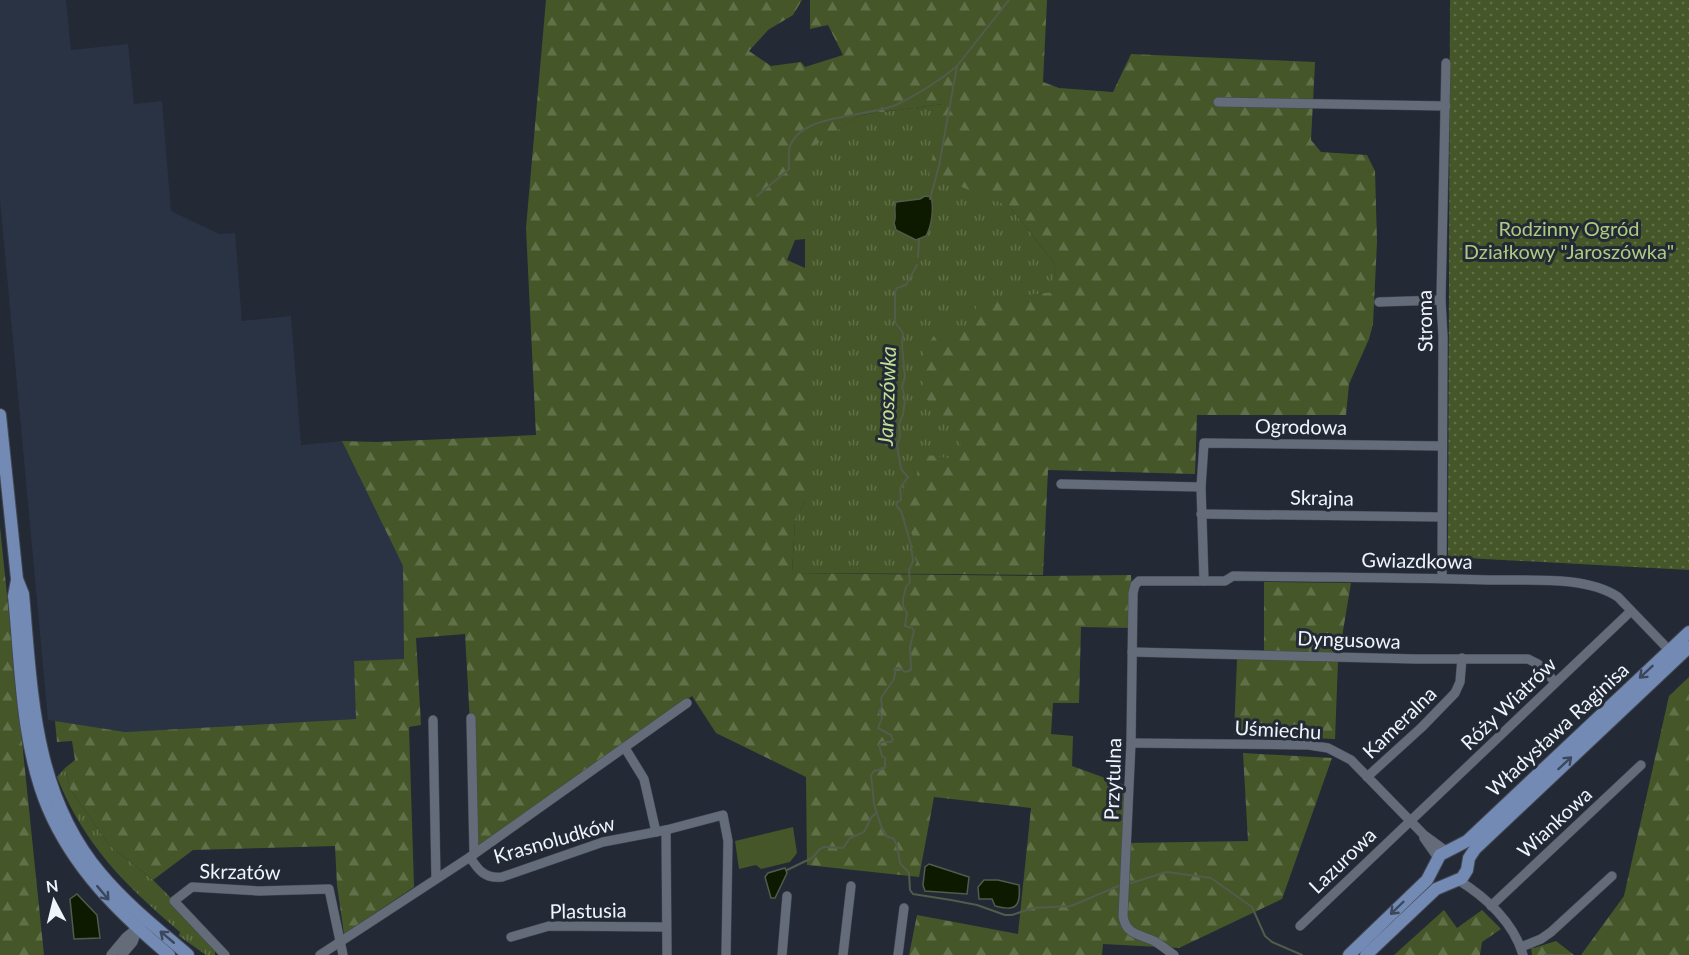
<svg xmlns="http://www.w3.org/2000/svg" width="1689" height="955" font-family="Lato,sans-serif">
  <style>
    .built { fill: #293344 }
    .grass { fill: url(#grass-tufts) }
    .forest { fill: url(#forest-firs) }
    .park { fill: #455728 }
    .garden { fill: url(#garden-dots) }
    .water { fill: #0e1a00; stroke: #525b4c; stroke-width: 1.5 }
    .lines { fill: none; stroke-linecap: round; stroke-linejoin: round }
    .stream { stroke: #525b4c; stroke-width: 2 }
    .minor-casing { stroke: #434852; stroke-width: 10 }
    .major-casing { stroke: #434852; stroke-width: 14 }
    .minor { stroke: #646c79; stroke-width: 9 }
    .major { stroke: #738bb4; stroke-width: 12 }
    .oneway { stroke: #3b475b }
    .labels { text-anchor: middle; dominant-baseline: central; stroke-width: 6; stroke-linejoin: round; paint-order: stroke }
    .park-label { font-size: 20px; fill: #adcb80; stroke: #232a35 }
    .street-label { font-size: 20px; fill: #f0f4fc; stroke: #232a35 }
    .water-label { font-size: 21px; font-style: italic; fill: #c1e095; stroke: #232a35 }
  </style>
  <defs>
    <pattern id="grass-tufts" width="24" height="20" patternUnits="userSpaceOnUse" patternTransform="scale(1.5)"><rect width="24" height="20" fill="#455728"/><path d="M3 7l-1-3M5 7V3M7 7l1-3M15 17l-1-3M17 17v-4M19 17l1-3" fill="none" stroke="#607048"/></pattern>
    <pattern id="forest-firs" width="22" height="20" patternUnits="userSpaceOnUse" patternTransform="scale(1.5)"><rect width="22" height="20" fill="#455728"/><path d="M5 1l3.5 6h-7zM16 11l3.5 6h-7z" fill="#607048"/></pattern>
    <pattern id="garden-dots" width="8" height="8" patternUnits="userSpaceOnUse" patternTransform="scale(1.5)"><rect width="8" height="8" fill="#455728"/><path d="M2 2h.1M6 6h.1" fill="none" stroke="#607048" stroke-width="1.8" stroke-linecap="round"/></pattern>
  </defs>
  <rect width="100%" height="100%" fill="#232a35"/>
  <polygon class="built" points="0,0 66,0 71,50 128,44 134,104 162,101 171,211 219,234 235,233 242,321 291,316 301,445 342,441 403,566 404,659 357,719 125,732 48,720 0,200"/>
  <g class="grass">
    <polygon points="943,104 1009,206 1055,264 1054,292 992,300 949,574 792,573 795,521 805,501 805,151 860,115"/>
    <path d="M 65,768 L 70,789 L 109,845 L 153,880 L 174,901 L 215,950 L 215,955 L 206,955 L 179,936 L 180,932 C 125,885 84,845 57,777 Z"/>
  </g>
  <g class="forest">
    <path d="M 546,0 L 802,0 L 793,15 L 768,30 L 749,51 L 771,66 L 801,62 L 805,67 L 843,55 L 828,25 L 810,29 L 810,0 L 1047,0 L 1043,82 L 1059,88 L 1113,92 L 1131,54 L 1315,62 L 1311,140 L 1321,152 L 1367,155 L 1375,171 L 1377,242 L 1373,324 L 1369,339 L 1349,384 L 1346,415 L 1197,415 L 1195,474 L 1048,470 L 1043,575 L 949,574 L 949,570 L 913,569 L 917,562 L 914,556 L 917,545 L 901,511 L 896,505 L 902,504 L 904,501 L 903,488 L 917,476 C 918,449 931,455 953,459 C 980,435 930,410 920,390 L 923,384 L 924,350 L 938,330 L 958,331 L 963,329 L 980,302 L 986,300 L 1053,292 L 1055,264 L 1009,206 L 929,174 L 943,104 L 860,115 L 805,152 L 805,239 L 795,240 L 787,260 L 805,268 L 805,501 L 795,521 L 792,573 L 1046,576 L 1131,575 L 1133,628 L 1081,627 L 1079,703 L 1053,703 L 1051,734 L 1073,736 L 1072,766 L 1130,787 L 1128,843 L 1248,841 L 1243,753 L 1332,758 L 1282,899 L 1179,948 L 1103,944 L 1102,955 L 909,955 L 917,915 L 1018,934 L 1031,808 L 934,797 L 919,877 L 807,865 L 806,777 L 716,733 L 692,696 L 477,847 L 465,634 L 416,638 L 421,725 L 409,727 L 414,887 L 344,934 L 337,885 L 335,846 L 193,850 L 153,880 L 109,845 L 70,789 L 65,768 L 75,760 L 72,741 L 57,742 L 55,721 L 125,732 L 356,719 L 354,661 L 404,659 L 403,566 L 342,441 L 377,442 L 536,435 L 526,228 Z"/>
    <polygon points="0,527 44,955 0,955"/>
    <polygon points="1264,582 1351,583 1338,661 1335,739 1234,735 1237,659 1264,659"/>
    <polygon points="1689,677 1689,955 1581,955 1624,896 1669,696"/>
    <polygon points="1444,910 1457,928 1482,910 1501,929 1482,942 1480,955 1394,955"/>
    <polygon points="1556,941 1574,955 1532,955 1531,947 1534,948"/>
  </g>
  <polygon class="park" points="793,827 797,853 790,862 761,869 756,865 739,869 735,841"/>
  <polygon class="garden" points="1450,0 1689,0 1689,570 1448,557"/>
  <g class="water">
    <path d="M 925,196 L 931,197 C 934,208 932,225 926,236 L 916,240 L 896,230 L 894,223 C 897,216 893,210 896,202 L 920,199 Z"/>
    <polygon points="929,864 969,877 967,894 925,891 923,885 925,867"/>
    <polygon points="785,868 787,873 775,898 771,898 765,877 768,873"/>
    <path d="M 984,880 L 998,880 L 1019,885 C 1021,906 1016,912 995,906 L 992,899 L 979,899 L 978,887 Z"/>
    <polygon points="77,894 97,915 100,938 74,939 70,899"/>
  </g>
  <g class="lines">
    <g class="stream">
      <path d="M 757,196 L 789,169 C 789,162 788,153 790,146 C 803,112 869,118 898,104 C 918,94 939,81 956,67"/>
      <polyline points="930,199 939,166 957,66 1009,0"/>
      <polyline points="918,257 919,239"/>
      <polyline points="917,265 906,285 897,288 895,292 895,322 903,333 902,345 905,377 902,386 905,399 903,415 899,424 900,437 897,445 901,469 908,477 900,488 901,500 897,502 896,505 901,511 911,545 913,561 909,570 910,582 906,587 903,599 903,606 907,613 905,626 912,628 914,631 910,647 911,670 905,672 899,668 896,668 894,679 881,698 882,706 879,711 882,718 878,728 891,735 893,740 891,742 882,742 879,745 882,756 885,758 885,768 874,771 871,775 874,804 882,829 886,836 894,839 897,846 900,863 909,873 910,890 913,894 951,900 977,905 1005,915 1012,915 1033,908 1071,906 1121,885"/>
      <polyline points="787,870 812,858 820,849 824,847 843,848 850,838 864,832 871,818 876,813"/>
      <polyline points="1128,884 1167,872 1211,878 1252,907 1265,936 1272,942 1302,955"/>
      <polyline points="1545,955 1571,955"/>
    </g>
    <g class="minor-casing">
      <g id="minor">
        <polyline points="1218,102 1446,106"/>
        <polyline points="1379,302 1441,300"/>
        <polyline points="1061,484 1201,487 1204,581"/>
        <polyline points="1201,487 1204,443 1442,446"/>
        <polyline points="1201,514 1442,517"/>
        <polyline points="1442,578 1443,337 1441,300 1446,63"/>
        <polyline points="1132,652 1416,659 1528,659 1538,664 1555,682"/>
        <polyline points="471,718 474,854"/>
        <polyline points="433,720 436,879"/>
        <polyline points="1131,743 1309,745 1328,748 1351,760 1424,835 1446,851"/>
        <polyline points="625,748 644,779 656,832"/>
        <polyline points="1367,777 1422,727 1455,693 1460,682 1462,658"/>
        <polyline points="666,830 667,955"/>
        <polyline points="1424,838 1438,858"/>
        <path d="M 470,857 C 478,870 485,879 502,877 L 603,842 L 666,830 L 723,815 L 728,841 L 726,955"/>
        <path d="M 1458,880 C 1486,897 1514,923 1523,955"/>
        <polyline points="1491,906 1641,765"/>
        <polyline points="1300,926 1631,611"/>
        <polyline points="511,937 549,926 666,927"/>
        <polyline points="1521,947 1541,939 1551,932 1612,876"/>
        <polyline points="111,955 126,937 143,923"/>
        <polyline points="122,955 133,942 138,929"/>
        <polyline points="225,955 174,901 192,887 259,891 329,889 343,955"/>
        <polyline points="320,955 470,857 687,703"/>
        <polyline points="782,955 787,896"/>
        <polyline points="843,955 851,886"/>
        <polyline points="898,955 904,908"/>
        <path d="M 1174,955 C 1167,950 1161,945 1154,941 C 1139,934 1126,935 1123,916 L 1131,743 L 1133,593 L 1135,585 L 1139,581 L 1225,581 L 1233,576 C 1318,577 1403,577 1489,580 C 1527,581 1585,575 1618,597 L 1669,650"/>
      </g>
    </g>
    <g class="major-casing">
      <g id="major">
        <path d="M 0,415 L 17,579 L 23,594 C 32,693 33,794 101,874 C 127,905 158,929 188,955"/>
        <path d="M 17,580 L 14,596 C 21,664 21,744 48,808 C 74,869 119,913 169,955"/>
        <polyline points="1349,955 1427,880 1440,855 1467,841 1689,632"/>
        <polyline points="1366,955 1436,889 1462,878 1467,870 1469,858 1475,849 1689,647"/>
      </g>
    </g>
    <use href="#minor" class="minor"/>
    <use href="#major" class="major"/>
  </g>
  <defs><path id="oneway-shaft" d="M-6 0H5M1.5-3L5.5 0L1.5 3" fill="none" stroke-width="1.6" stroke-linecap="round" stroke-linejoin="round" transform="scale(1.5)"/></defs>
  <g class="oneway">
    <use href="#oneway-shaft" transform="translate(1646 672) rotate(137)"/>
    <use href="#oneway-shaft" transform="translate(1565 763) rotate(-43)"/>
    <use href="#oneway-shaft" transform="translate(103 893) rotate(50)"/>
    <use href="#oneway-shaft" transform="translate(1397 908) rotate(136)"/>
    <use href="#oneway-shaft" transform="translate(167 937) rotate(-140)"/>
  </g>
  <g class="labels">
    <g class="park-label">
      <text x="1569" y="228">Rodzinny Ogród<tspan x="1569" dy="23">Działkowy "Jaroszówka"</tspan></text>
    </g>
    <g class="street-label">
      <text transform="translate(1424 321) rotate(-91)">Stroma</text>
      <text transform="translate(1301 426) rotate(1)">Ogrodowa</text>
      <text transform="translate(1322 497) rotate(1)">Skrajna</text>
      <text transform="translate(1417 560) rotate(1)">Gwiazdkowa</text>
      <text transform="translate(1349 639) rotate(2)">Dyngusowa</text>
      <text transform="translate(1508 703) rotate(-44)">Róży Wiatrów</text>
      <text transform="translate(1399 722) rotate(-44)">Kameralna</text>
      <text transform="translate(1278 729) rotate(3)">Uśmiechu</text>
      <text transform="translate(1557 729) rotate(-43)">Władysława Raginisa</text>
      <text transform="translate(1112 779) rotate(-88)">Przytulna</text>
      <text transform="translate(1554 822) rotate(-43)">Wiankowa</text>
      <text transform="translate(554 839) rotate(-16)">Krasnoludków</text>
      <text transform="translate(1342 860) rotate(-44)">Lazurowa</text>
      <text transform="translate(240 871) rotate(1)">Skrzatów</text>
      <text transform="translate(588 910) rotate(-1)">Plastusia</text>
    </g>
    <g class="water-label">
      <text transform="translate(886 396) rotate(-88)">Jaroszówka</text>
    </g>
  </g>
  <g transform="translate(54 901) rotate(353)" stroke="#232a35" stroke-width="4.5" paint-order="stroke">
  <path d="M0-4.5L10 22L0 15L-10 22Z" fill="#f0f4fc"/>
  <text y="-9" font-size="16" font-weight="bold" text-anchor="middle" fill="#f0f4fc">N</text>
  </g>
</svg>
